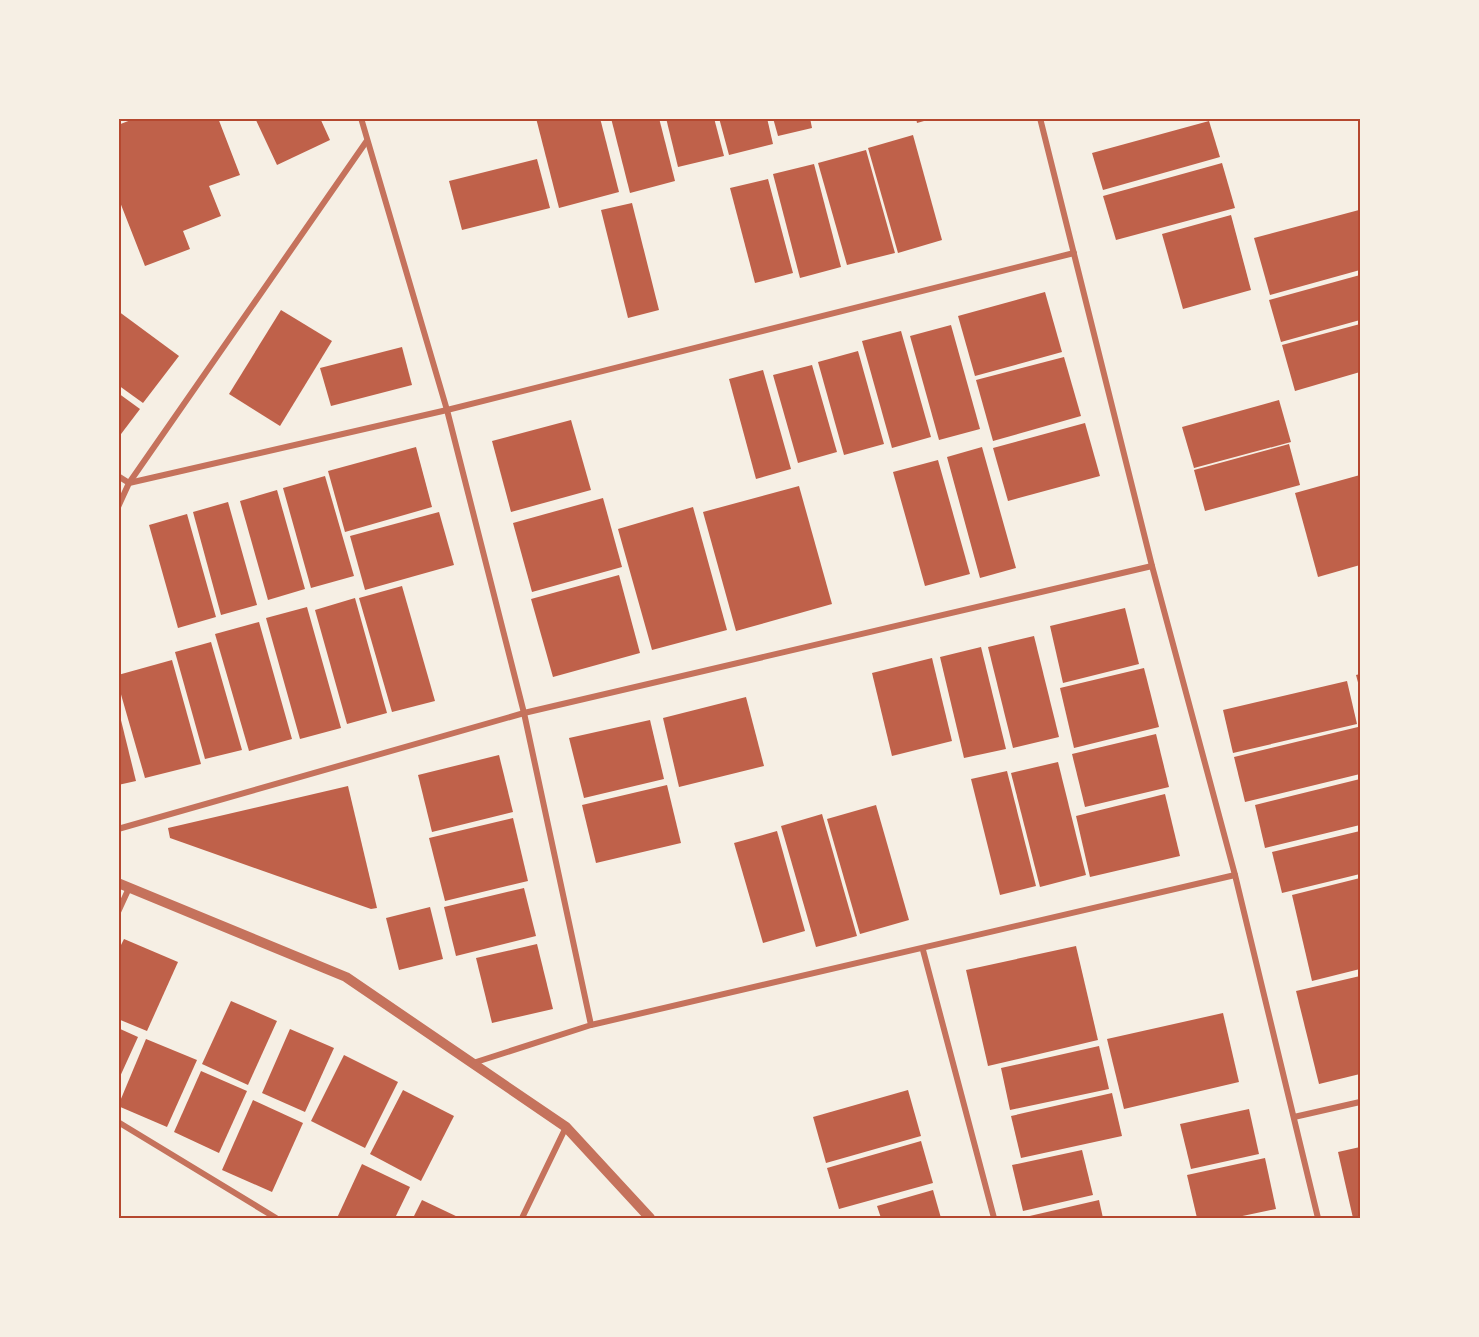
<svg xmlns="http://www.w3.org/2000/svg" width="1479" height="1337" font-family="Poppins,sans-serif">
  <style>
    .building { fill: #bf614a }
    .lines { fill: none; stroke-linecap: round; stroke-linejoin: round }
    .minor { stroke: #c5725c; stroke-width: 6 }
    .tertiary { stroke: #c5725c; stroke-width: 10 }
    .neatline { fill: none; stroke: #b5482f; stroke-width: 2 }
  </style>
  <rect width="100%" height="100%" fill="#f6efe4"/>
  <g class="building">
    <polygon points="136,118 218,118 240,175 209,186 221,216 183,231 190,249 145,266 118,197 118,125"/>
    <polygon points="255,118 320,118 330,140 277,165"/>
    <polygon points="536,118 600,118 619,192 559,208"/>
    <polygon points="611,118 659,118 675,181 630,193"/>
    <polygon points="666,118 714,118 724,156 678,167"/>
    <polygon points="719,118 767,118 773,144 729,155"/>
    <polygon points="773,118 810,118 812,128 778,136"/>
    <polygon points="916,118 931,118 931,119 917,123"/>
    <polygon points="1209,121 1220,157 1103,190 1092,153"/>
    <polygon points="913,135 942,240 898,253 868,148"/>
    <polygon points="866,150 895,253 847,265 818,163"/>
    <polygon points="537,159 550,208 462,230 449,181"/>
    <polygon points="1222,163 1235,208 1116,240 1103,196"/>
    <polygon points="814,164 841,267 800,278 773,174"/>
    <polygon points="768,179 793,273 755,283 730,188"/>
    <polygon points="632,203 659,310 628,318 601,210"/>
    <polygon points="1359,210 1360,270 1270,295 1254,238"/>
    <polygon points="1231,215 1251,290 1183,309 1162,234"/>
    <polygon points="1360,275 1360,320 1281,342 1269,300"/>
    <polygon points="1045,292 1062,352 975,376 958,316"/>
    <polygon points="281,310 332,341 280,426 229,394"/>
    <polygon points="118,311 179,356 143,403 118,385"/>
    <polygon points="1360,324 1360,372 1295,391 1282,345"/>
    <polygon points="951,325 980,429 939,440 910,336"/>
    <polygon points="901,331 931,437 892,448 862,341"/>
    <polygon points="402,347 412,385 331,406 320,368"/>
    <polygon points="858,351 884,444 844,455 818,362"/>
    <polygon points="1064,357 1081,416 993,441 976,380"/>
    <polygon points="812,365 837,452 798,463 773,375"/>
    <polygon points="763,370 791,469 756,479 729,379"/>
    <polygon points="118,393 140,409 118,438"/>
    <polygon points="1279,400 1291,442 1194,468 1182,427"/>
    <polygon points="571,420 591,490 511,512 492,441"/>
    <polygon points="1085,423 1100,476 1008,501 993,448"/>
    <polygon points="1289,444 1300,485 1205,511 1194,470"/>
    <polygon points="416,447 432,507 345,532 328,471"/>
    <polygon points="982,447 1016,568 980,578 947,457"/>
    <polygon points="938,460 970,574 925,586 893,472"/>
    <polygon points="1360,475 1360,565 1318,577 1295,493"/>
    <polygon points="325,476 354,576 311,588 283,488"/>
    <polygon points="799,486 832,604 736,631 703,512"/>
    <polygon points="277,490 305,589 268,600 240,501"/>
    <polygon points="603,498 622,567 532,592 513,523"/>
    <polygon points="228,502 257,605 221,615 193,512"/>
    <polygon points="693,507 727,630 652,650 618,529"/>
    <polygon points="439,512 454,565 365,590 350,536"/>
    <polygon points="187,514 216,617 178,628 149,525"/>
    <polygon points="619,575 640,653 553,677 531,599"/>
    <polygon points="402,586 435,701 392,712 359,598"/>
    <polygon points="355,598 387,713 347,724 315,610"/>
    <polygon points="307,607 341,728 300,739 266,618"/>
    <polygon points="1125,608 1139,664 1063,683 1050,626"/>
    <polygon points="259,622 292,739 249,751 215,634"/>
    <polygon points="1034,636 1059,737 1013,748 988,647"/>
    <polygon points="211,642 242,750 205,759 175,652"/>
    <polygon points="981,647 1006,749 964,758 940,657"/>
    <polygon points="932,658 952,741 892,756 872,673"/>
    <polygon points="172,660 201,764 145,778 118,684 118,675"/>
    <polygon points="1144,668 1159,727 1074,748 1060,688"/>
    <polygon points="1360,674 1360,690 1356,675"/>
    <polygon points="1347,681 1357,724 1233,753 1223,710"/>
    <polygon points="746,697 764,766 679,787 663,718"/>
    <polygon points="118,708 136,781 118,785"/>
    <polygon points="650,720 664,779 584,798 569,738"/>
    <polygon points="1358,727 1360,774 1245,802 1234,757"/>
    <polygon points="1156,734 1169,787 1085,807 1072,754"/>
    <polygon points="499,755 513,812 432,832 418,775"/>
    <polygon points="1058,762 1086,875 1040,887 1011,773"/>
    <polygon points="1007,771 1036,886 1000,895 971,779"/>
    <polygon points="1360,779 1360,825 1265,848 1255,805"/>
    <polygon points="667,785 681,843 596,863 582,805"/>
    <polygon points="348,786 377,908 371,909 170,838 168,828"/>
    <polygon points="1165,794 1180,856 1090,877 1076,816"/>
    <polygon points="876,805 909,920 860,934 827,819"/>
    <polygon points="822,814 857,936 816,947 781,826"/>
    <polygon points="513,818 528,881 445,901 429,838"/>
    <polygon points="777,831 805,931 763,943 734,843"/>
    <polygon points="1360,831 1360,874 1282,893 1272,852"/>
    <polygon points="1360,878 1360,969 1312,981 1292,895"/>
    <polygon points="524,888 536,936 456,956 444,907"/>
    <polygon points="430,907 443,959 399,970 386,918"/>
    <polygon points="124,939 178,962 147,1031 118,1019 118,951"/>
    <polygon points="537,944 553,1009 492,1023 476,958"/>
    <polygon points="1076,946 1098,1040 988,1066 966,970"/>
    <polygon points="1360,976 1360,1074 1319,1084 1296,991"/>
    <polygon points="231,1001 277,1021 248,1085 202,1064"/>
    <polygon points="1223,1013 1239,1082 1124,1109 1107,1039"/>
    <polygon points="118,1028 138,1037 118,1081"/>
    <polygon points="290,1029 334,1048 305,1112 262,1093"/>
    <polygon points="146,1039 197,1060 167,1127 118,1106"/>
    <polygon points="1099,1046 1109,1089 1010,1110 1001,1068"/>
    <polygon points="344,1055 398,1082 365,1148 311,1121"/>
    <polygon points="201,1071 247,1091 219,1153 174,1132"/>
    <polygon points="403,1090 454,1116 421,1181 370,1154"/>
    <polygon points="908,1090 921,1136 826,1163 813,1117"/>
    <polygon points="1112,1093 1122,1136 1021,1158 1011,1116"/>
    <polygon points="253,1100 303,1123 272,1192 222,1170"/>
    <polygon points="1249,1109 1259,1154 1191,1169 1180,1124"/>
    <polygon points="921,1141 933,1183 839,1209 827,1168"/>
    <polygon points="1360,1147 1360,1218 1353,1218 1338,1152"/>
    <polygon points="1082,1150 1093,1195 1023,1211 1012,1165"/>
    <polygon points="1265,1158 1276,1209 1233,1218 1197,1218 1187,1175"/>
    <polygon points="362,1164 410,1187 395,1218 337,1218"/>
    <polygon points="933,1190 941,1218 881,1218 877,1206"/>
    <polygon points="422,1200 460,1218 413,1218"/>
    <polygon points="1099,1200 1103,1218 1021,1218"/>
  </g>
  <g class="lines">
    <g class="minor">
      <polyline points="361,118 447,410 524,713 591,1025 473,1063"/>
      <polyline points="1040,118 1152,566 1235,875 1318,1218"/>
      <polyline points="118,476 129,483 447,410 1074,253"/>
      <polyline points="118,507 129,483 366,142"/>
      <polyline points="118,829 524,713 1152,566"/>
      <polyline points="118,912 129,888"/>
      <polyline points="923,950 994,1218"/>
      <polyline points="591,1025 1235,875"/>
      <polyline points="1294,1117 1360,1102"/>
      <polyline points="118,1122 276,1218"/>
      <polyline points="522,1218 566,1127"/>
    </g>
    <polyline class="tertiary" points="118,883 346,977 566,1127 650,1218"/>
  </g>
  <rect width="1479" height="1337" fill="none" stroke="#f6efe4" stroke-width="240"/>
  <rect x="120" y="120" width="1239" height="1097" class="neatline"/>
</svg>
